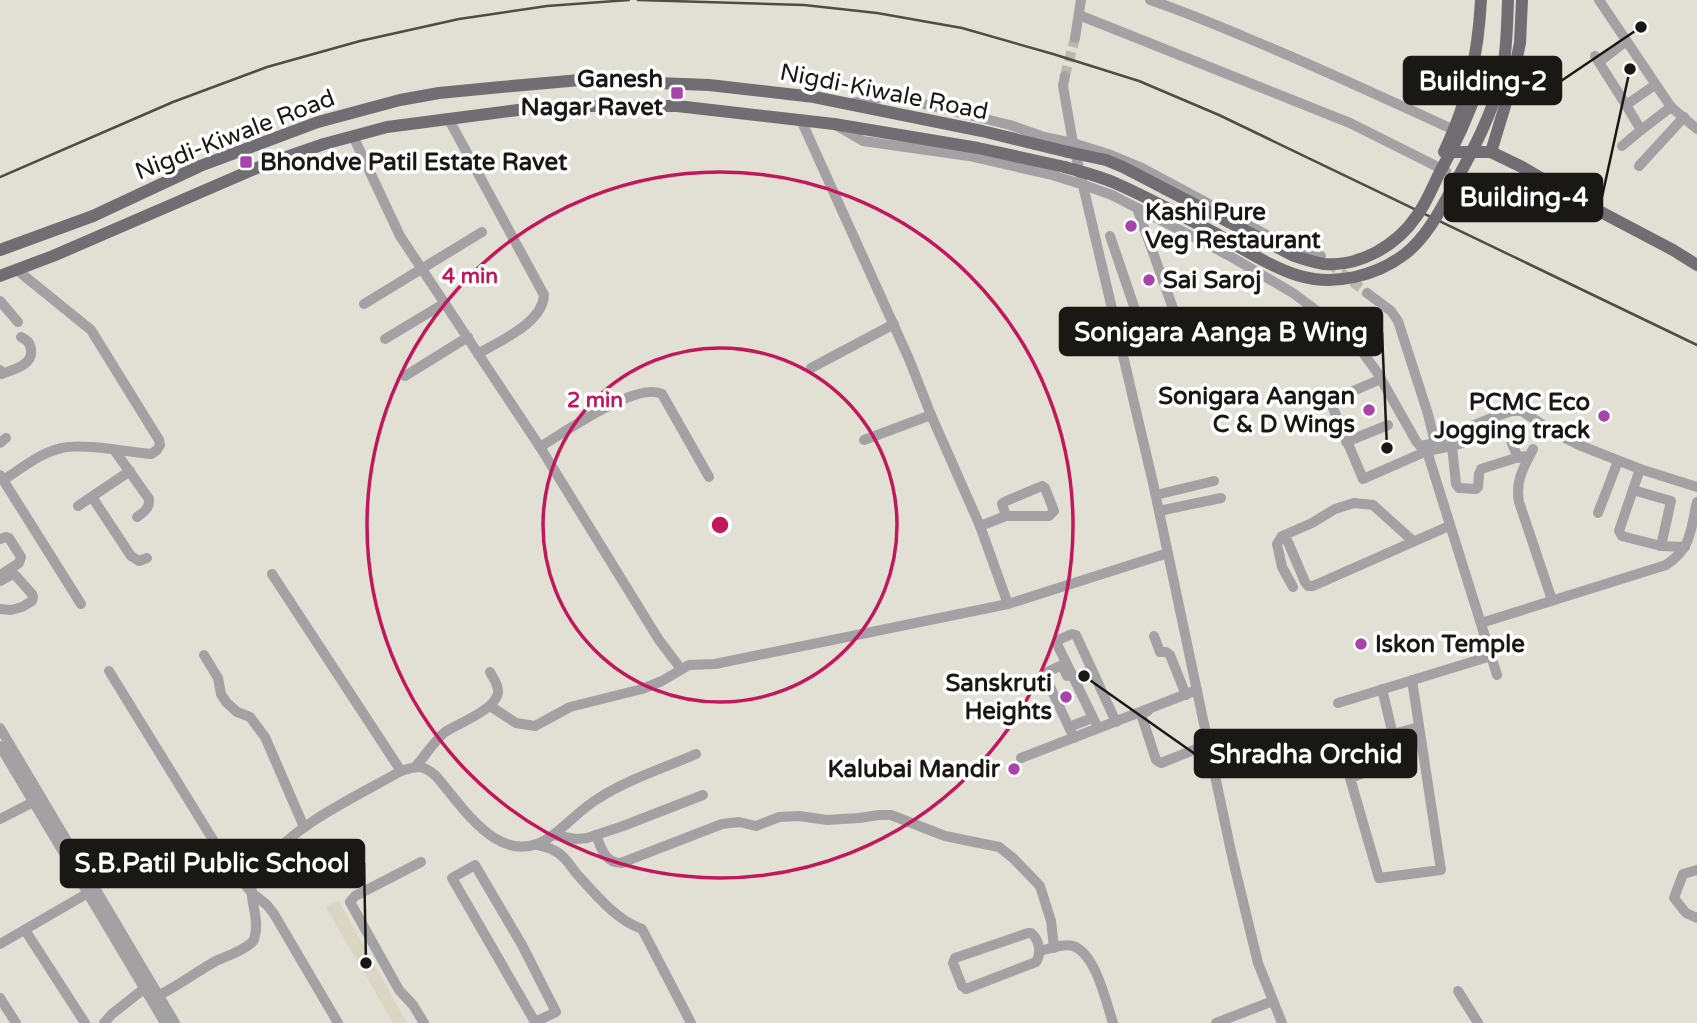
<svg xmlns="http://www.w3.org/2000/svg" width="1697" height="1023" font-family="'Varela Round',sans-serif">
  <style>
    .built { fill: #dbd5c4 }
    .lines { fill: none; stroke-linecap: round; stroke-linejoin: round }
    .minor-tunnel { stroke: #bab7af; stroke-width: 10; stroke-dasharray: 10 5; stroke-linecap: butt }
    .minor { stroke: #a4a1a4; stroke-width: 10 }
    .major { stroke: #726d72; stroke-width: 12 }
    .rail { stroke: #4f4c47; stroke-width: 2.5 }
    .major-bridge { stroke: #726d72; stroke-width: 12 }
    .ring { fill: none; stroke: #c2185b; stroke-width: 3.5 }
    .poi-dot { fill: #a644ab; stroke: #fff; stroke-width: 2.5 }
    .labels { text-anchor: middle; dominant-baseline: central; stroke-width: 7; stroke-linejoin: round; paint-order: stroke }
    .poi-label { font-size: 24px; font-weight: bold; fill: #1a1815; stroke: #fff; text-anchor: end }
    .street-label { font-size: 24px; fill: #1a1815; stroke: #fff }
    .centre { fill: #c2185b; stroke: #fff; stroke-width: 3.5 }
    .ring-label { font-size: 21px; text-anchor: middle; font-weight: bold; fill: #c2185b; stroke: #fff; stroke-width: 7; stroke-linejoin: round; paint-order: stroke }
    .leader { fill: none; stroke: #1a1815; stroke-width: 2.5 }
    .callout-dot { fill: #1a1815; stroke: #fff; stroke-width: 2.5 }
    .callout { fill: #1a1815; stroke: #1a1815; stroke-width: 2.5 }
    .callout-label { font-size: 26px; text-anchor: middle; font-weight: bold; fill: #fff }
  </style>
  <rect width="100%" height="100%" fill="#e2dfd5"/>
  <polygon class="built" points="338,900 407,1023 393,1023 326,907"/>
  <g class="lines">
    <g class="minor-tunnel">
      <polyline points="1065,76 1075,38"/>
      <polyline points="1329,263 1367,293"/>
    </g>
    <g class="minor">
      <path d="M 1150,0 C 1189,13 1226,29 1264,45 C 1328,72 1391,101 1454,130"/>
      <polyline points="1599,0 1671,107 1697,129"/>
      <polyline points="1079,15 1350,123 1446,171"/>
      <polyline points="1075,38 1081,0"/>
      <polyline points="1595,56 1626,105 1655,85"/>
      <polyline points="1599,62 1626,41"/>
      <polyline points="1065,76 1063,86 1073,143 1153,483 1232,856 1258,963 1282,1023"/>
      <polyline points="853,103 891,96 1010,125 1044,137 1073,143 1111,155 1140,167 1280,242 1321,256"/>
      <polyline points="1626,105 1641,130 1671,107"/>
      <path d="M 448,118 L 544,295 C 543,323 499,341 478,354"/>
      <polyline points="801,120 909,359 931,415 980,526 1008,604"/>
      <polyline points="839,127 863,141 969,156 1052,175 1084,185 1112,195 1228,255 1293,293 1337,326 1358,346 1377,372 1416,441 1420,446 1425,445"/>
      <polyline points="353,136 400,236 540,447 659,640 681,669"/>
      <polyline points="1622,146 1641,130"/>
      <polyline points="1639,166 1684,117"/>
      <polyline points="1110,236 1143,333"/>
      <polyline points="1367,293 1391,311 1398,321 1428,414 1435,443"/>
      <polyline points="0,301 18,322"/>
      <polyline points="364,304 482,232"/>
      <polyline points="385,339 445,303"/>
      <path d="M 1120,339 C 1133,335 1160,331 1169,322 C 1173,319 1173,316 1174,311 L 1137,208"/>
      <polyline points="811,368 894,324"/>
      <path d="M 0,370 L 2,374 C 14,369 33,365 31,350 C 30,342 27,340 21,337"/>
      <polyline points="405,376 468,337"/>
      <polyline points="1381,379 1330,401 1363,479 1427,451 1452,446 1456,484 1459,488 1476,489 1478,487 1479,474 1481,469 1519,457 1529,456"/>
      <polyline points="864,440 931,415"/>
      <polyline points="1346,442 1388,425"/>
      <polyline points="0,443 6,438"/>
      <polyline points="1426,445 1435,443 1440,439 1491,418 1512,411 1522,411 1553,432 1579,445 1640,469 1697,487"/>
      <polyline points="1452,446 1507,431 1518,458"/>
      <path d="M 540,447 C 563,433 637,381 662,394 L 709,477"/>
      <polyline points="1426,448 1497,675"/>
      <path d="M 1533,449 C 1524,467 1515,480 1519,502 L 1552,600"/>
      <path d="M 115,451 L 149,499 C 150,508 144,512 137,517"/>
      <polyline points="1640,469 1619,531 1622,536 1661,546"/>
      <polyline points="0,475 81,604"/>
      <path d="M 3,480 C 21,469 41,452 62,448 C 83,443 128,452 151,454 L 157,450 L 160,445 L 159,440 L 91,330 L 17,270"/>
      <polyline points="1633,490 1671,501 1661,546 1685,547"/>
      <polyline points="1156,495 1214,481"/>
      <polyline points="92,497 131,556 139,561 147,558"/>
      <polyline points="78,506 130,471"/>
      <polyline points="1159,511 1221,498"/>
      <polyline points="1598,513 1618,461"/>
      <polyline points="980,526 1006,516 1049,516 1054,511 1045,488 1042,486 1004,502 1002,504 1006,516"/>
      <polyline points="0,539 6,537 9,538 21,557 19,563 2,574"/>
      <polyline points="1288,542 1305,582 1308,586 1313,586 1449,526"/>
      <polyline points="272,574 401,771"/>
      <polyline points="0,581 13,574 16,576 32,594 33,597 32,601 22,607 11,610 0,609"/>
      <polyline points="1293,587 1282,567 1277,544 1282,536 1312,523 1335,509 1354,503 1373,505 1413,541"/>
      <path d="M 1481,623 L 1666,565 C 1692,548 1690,531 1697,502"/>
      <polyline points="1154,636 1160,652 1166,652 1170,655 1186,695"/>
      <polyline points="204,655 218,678 221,694 226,702 237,712 250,717 265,737 304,827"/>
      <polyline points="109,671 231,869 252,893 267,905 274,914 338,1023"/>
      <polyline points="1067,676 1063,667 1060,666 1047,672 1045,676 1074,738"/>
      <polyline points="1382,689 1399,760 1350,778 1379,878 1441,870 1412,680"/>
      <polyline points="1338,703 1491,656"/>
      <polyline points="490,706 516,723 535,726 570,707 642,689 662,681 689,665 715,664 1008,604 1168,553"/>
      <polyline points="1148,711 1142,714 1142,717 1156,760 1161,763 1209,744"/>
      <polyline points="1069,727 1087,720"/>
      <polyline points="0,728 175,1023"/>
      <polyline points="1098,728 1057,644 1058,640 1072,634 1076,635 1116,722"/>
      <polyline points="1393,734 1419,727"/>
      <polyline points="0,746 165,1023"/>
      <polyline points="1021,758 1197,690"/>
      <path d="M 416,766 C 426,755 434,741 445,732 C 459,723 495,710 498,693 C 499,685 493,678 490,672"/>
      <polyline points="0,819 37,800"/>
      <polyline points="553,835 576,839 587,838 623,826 703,795"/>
      <path d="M 596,835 C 601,848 605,863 621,863 L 722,824 L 739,822 L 756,826 L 779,817 L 799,816 L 827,820 L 859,818 L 879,815 L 891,815 L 945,836 L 999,847 L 1013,858 L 1040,886 L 1051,921 L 1054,948"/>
      <path d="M 537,845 C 542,846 548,847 553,850 C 563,854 569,864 576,873 C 594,893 616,920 642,929 L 691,1023"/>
      <polyline points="421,862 355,896 350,902 399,990 413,1005 424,1023"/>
      <polygon points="475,865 522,945 556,1012 535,1022 452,878"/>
      <polyline points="1697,870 1683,874 1674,898 1686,913 1697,918"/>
      <polyline points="25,930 85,1023"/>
      <path d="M 1028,933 L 1031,933 C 1039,939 1042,953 1036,962 L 966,989 L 962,986 L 953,963 L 955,958 Z"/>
      <polyline points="0,944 88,893"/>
      <path d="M 1040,951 C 1049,949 1063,943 1073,946 C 1096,954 1106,1002 1113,1023"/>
      <polyline points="1458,991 1478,1023"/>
      <polyline points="0,998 16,1023"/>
      <path d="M 151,999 C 174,989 194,973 216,961 C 227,956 240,952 250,944 C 254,941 254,940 255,935 C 261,911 241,892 260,868 C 296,823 352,799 401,771 C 418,766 423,764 436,776 C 465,810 503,873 553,835 C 569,823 582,808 599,798 C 629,779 664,768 696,754"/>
      <polyline points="104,1023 112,1014 145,988"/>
      <polyline points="1216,1023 1273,1001"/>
    </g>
    <g class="major">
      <path d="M 1481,0 C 1478,55 1468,102 1444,152 L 1491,152 L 1522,167 L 1582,202 L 1673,250 L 1697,265"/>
      <polyline points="1491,152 1511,86 1520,43 1522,0"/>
      <polyline points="0,250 93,216 200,166 318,122 400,100 439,93 501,87 580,80 709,85 814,97 982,131 1068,152"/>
      <polyline points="0,276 53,256 266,164 324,144 387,127 518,110 581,106 677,106 834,124 978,148 1065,167"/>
    </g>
    <g class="rail">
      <polyline points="638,0 804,5 877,13 962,28 1053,54 1139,81 1219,115 1697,345"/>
      <polyline points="0,177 173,102 267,67 360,41 459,19 547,6 629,0"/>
    </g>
    <g class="major-bridge">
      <path d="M 1068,152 L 1106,160 L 1123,167 L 1292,255 C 1303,259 1313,262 1324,264 C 1359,267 1396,246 1416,217 C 1426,204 1432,188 1439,174 C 1455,145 1468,117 1479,85"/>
      <path d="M 1065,167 C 1082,172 1099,176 1115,183 C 1149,198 1182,216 1215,233 C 1240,247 1272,268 1300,276 C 1335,286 1376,276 1405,254 C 1427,237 1441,209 1454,185 C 1473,150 1493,113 1502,74 C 1507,50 1507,25 1508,0"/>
    </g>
  </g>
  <g class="ring">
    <circle cx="720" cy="525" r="177"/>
    <circle cx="720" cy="525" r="353"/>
  </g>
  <g class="poi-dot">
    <rect x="670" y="86" width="14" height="14" rx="3.5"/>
    <rect x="239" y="155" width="14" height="14" rx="3.5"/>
    <circle cx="1131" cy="226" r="7"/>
    <circle cx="1149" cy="280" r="7"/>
    <circle cx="1369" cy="410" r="7"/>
    <circle cx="1604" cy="416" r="7"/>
    <circle cx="1361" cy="644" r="7"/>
    <circle cx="1066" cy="697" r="7"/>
    <circle cx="1014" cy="769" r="7"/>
  </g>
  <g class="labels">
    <g class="poi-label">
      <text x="663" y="79">Ganesh<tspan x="663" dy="28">Nagar Ravet</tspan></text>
      <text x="260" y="162" text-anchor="start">Bhondve Patil Estate Ravet</text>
      <text x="1145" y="212" text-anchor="start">Kashi Pure<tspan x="1145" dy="28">Veg Restaurant</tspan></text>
      <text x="1163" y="280" text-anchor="start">Sai Saroj</text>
      <text x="1355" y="396">Sonigara Aangan<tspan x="1355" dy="28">C &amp; D Wings</tspan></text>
      <text x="1590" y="402">PCMC Eco<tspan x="1590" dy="28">Jogging track</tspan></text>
      <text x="1375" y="644" text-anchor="start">Iskon Temple</text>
      <text x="1052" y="683">Sanskruti<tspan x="1052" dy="28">Heights</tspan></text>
      <text x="1000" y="769">Kalubai Mandir</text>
    </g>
    <g class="street-label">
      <text transform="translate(884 92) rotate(11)">Nigdi-Kiwale Road</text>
      <text transform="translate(235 135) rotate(-21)">Nigdi-Kiwale Road</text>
    </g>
  </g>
  <circle cx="720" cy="525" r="10" class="centre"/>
  <g class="ring-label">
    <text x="470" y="283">4 min</text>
    <text x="595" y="407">2 min</text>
  </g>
  <path class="leader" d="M1641 27L1561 81M1630 69L1602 197M1387 448L1382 332M1084 676L1195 754M366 963L364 863"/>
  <g class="callout-dot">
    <circle cx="1641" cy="27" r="7"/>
    <circle cx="1630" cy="69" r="7"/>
    <circle cx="1387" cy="448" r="7"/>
    <circle cx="1084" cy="676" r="7"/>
    <circle cx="366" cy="963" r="7"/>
  </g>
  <g class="callout">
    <rect x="1404" y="57" width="157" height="47" rx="7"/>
    <rect x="1445" y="174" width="157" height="47" rx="7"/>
    <rect x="1060" y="308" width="322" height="47" rx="7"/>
    <rect x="1195" y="730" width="221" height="47" rx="7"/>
    <rect x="61" y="840" width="303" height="47" rx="7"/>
  </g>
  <g class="callout-label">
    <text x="1483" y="90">Building-2</text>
    <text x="1524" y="206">Building-4</text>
    <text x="1221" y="341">Sonigara Aanga B Wing</text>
    <text x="1306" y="763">Shradha Orchid</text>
    <text x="212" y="872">S.B.Patil Public School</text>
  </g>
</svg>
